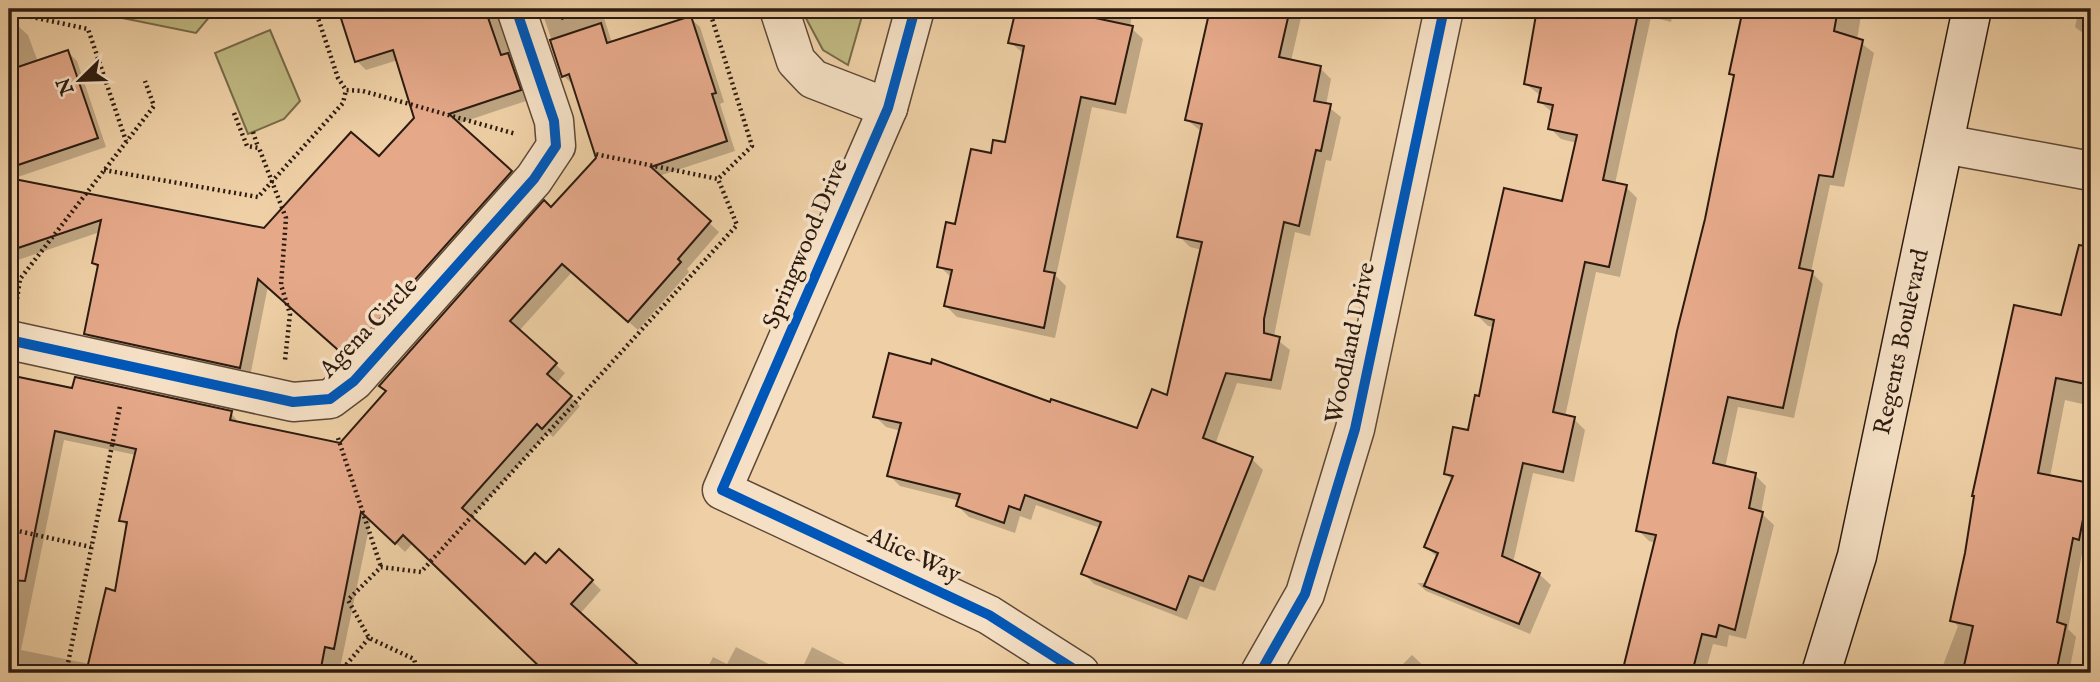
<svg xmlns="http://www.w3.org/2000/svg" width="2100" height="682" font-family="'IM FELL English',serif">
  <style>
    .green { fill: #c0b982; stroke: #766a49; stroke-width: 2 }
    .shadow { fill: #0003; fill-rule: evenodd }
    .building { fill: #e5a98a; stroke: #2c1b10; stroke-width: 2 }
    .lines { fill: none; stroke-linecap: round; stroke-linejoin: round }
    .street-casing { stroke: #5d4836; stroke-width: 41 }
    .secondary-casing { stroke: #2c1b10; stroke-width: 41 }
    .path { stroke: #2c1b10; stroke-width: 4.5; stroke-dasharray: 2 3.5; stroke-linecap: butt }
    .street { stroke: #f5e0c5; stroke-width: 38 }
    .secondary { stroke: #f5e0c5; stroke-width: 38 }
    .cycleway-casing { stroke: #f5e0c5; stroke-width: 15 }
    .cycleway { stroke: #0057b8; stroke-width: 10 }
    .labels { text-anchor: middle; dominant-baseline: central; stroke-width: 7; stroke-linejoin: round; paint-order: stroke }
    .street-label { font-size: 24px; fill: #2c1b10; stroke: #f5e0c5 }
  </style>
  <rect width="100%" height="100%" fill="#efd0a6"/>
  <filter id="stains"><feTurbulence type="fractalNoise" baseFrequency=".00286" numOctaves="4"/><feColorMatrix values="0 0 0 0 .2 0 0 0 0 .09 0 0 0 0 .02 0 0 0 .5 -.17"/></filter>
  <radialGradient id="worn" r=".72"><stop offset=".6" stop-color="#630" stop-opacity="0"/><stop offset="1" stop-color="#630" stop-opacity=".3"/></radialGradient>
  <g class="green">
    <polygon points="78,9 216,9 196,33"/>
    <polygon points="801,9 864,9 848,65 823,50"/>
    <polygon points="270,30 300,101 284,119 248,134 215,53"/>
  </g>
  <g class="shadow">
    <polygon points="340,9 506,9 529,100 457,124 520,182 357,365 268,286 250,377 95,343 86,333 99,268 93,263 100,232 9,263 9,29 18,26 28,35 38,62 68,52 77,61 106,147 9,180 265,230 379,159 416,118 398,60 366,70 357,61"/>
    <path d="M 541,9 L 601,9 L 612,43 L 690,18 L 700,27 L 724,102 L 720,104 L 735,151 L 659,176 L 719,232 L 687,269 L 689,272 L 638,330 L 572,272 L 519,331 L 565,373 L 556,384 L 580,406 L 553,437 L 548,432 L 471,518 L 525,567 L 546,566 L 592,581 L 601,590 L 579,615 L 645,673 L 539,673 L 542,668 L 413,543 L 405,552 L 371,519 L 339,673 L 9,673 L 9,376 L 74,390 L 231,413 L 240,424 L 340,445 L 598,158 L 573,85 L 564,76 ZM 64,440 L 136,455 L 121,520 L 128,528 L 116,593 L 90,664 L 21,650 Z"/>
    <polygon points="1017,9 1133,9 1130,27 1143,39 1126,114 1092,107 1056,276 1066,286 1055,338 957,317 946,306 952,278 939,266 992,155 1006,144 1024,54 1010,42"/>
    <polygon points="1228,9 1303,9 1291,61 1320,68 1331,79 1326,105 1341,117 1331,161 1326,160 1310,236 1295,232 1275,331 1274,337 1290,350 1281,390 1237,383 1215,445 1252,459 1263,470 1215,591 1200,586 1187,620 1094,584 1083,573 1100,528 1036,505 1031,520 1020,516 1015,533 969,517 958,506 960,501 900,486 889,475 901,431 886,427 875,416 1051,404 1138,430 1169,397 1202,250 1190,247 1179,236 1202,132 1187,120 1214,70"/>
    <polygon points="1333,9 1358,9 1357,14"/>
    <polygon points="1542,9 1674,9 1671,22 1651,17 1615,184 1626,187 1637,198 1620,277 1596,272 1565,417 1574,419 1585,430 1574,482 1533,473 1513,563 1539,574 1551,585 1530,634 1426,591 1417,583 1427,583 1438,558 1426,547 1453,481 1445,473 1469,433 1480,398 1495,327 1488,326 1477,315 1563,203 1577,143 1561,139 1550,128 1553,113 1540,102 1541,96 1526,84"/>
    <polygon points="1745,9 1862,9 1857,40 1874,53 1844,187 1830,185 1811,272 1823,284 1794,418 1738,407 1725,468 1755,475 1766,486 1761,513 1774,525 1746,639 1729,635 1727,647 1713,644 1705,673 1624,673 1656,543 1649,541 1638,530 1736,78 1731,73"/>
    <polygon points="2079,9 2091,9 2091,39 2075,27"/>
    <polygon points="2065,306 2091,312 2091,406 2065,400 2050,477 2091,487 2091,540 2089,550 2083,548 2068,629 2076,637 2069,673 1940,673 1958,626 1952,620"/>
    <polygon points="736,647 786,673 705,673 713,657 727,664"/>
    <polygon points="812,647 853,668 858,673 800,673"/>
    <polygon points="1412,655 1431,673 1394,673"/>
    <polygon points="1599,667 1611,673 1595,673"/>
  </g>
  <g class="building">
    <polygon points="338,9 485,9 501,55 508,53 521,90 449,114 512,171 346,357 258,279 240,368 84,334 98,265 92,263 101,220 9,251 9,178 264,228 351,132 379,156 414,118 393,50 355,62"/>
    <polygon points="1016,9 1053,9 1133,26 1115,104 1081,97 1044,271 1055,273 1044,328 944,306 952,270 937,267 946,222 955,224 971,149 991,153 993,140 1005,142 1024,46 1008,43"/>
    <polygon points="1210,9 1290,9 1279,57 1321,66 1314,101 1331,104 1321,151 1316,150 1299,226 1284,222 1264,319 1264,333 1280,337 1271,380 1226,373 1203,438 1253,457 1203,581 1189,576 1176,610 1081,574 1101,522 1025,495 1020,510 1009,506 1004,523 956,506 960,494 887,476 901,423 873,417 889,353 931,364 932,359 1050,402 1051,399 1137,428 1152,389 1167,395 1202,242 1177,237 1202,124 1185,120"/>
    <polygon points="1537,9 1639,9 1603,180 1627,185 1609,267 1585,262 1553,412 1575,417 1563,472 1523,463 1502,556 1540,573 1519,624 1424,586 1438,553 1424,547 1453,476 1444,474 1453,427 1468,430 1475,395 1479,396 1494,320 1475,315 1504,188 1562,201 1577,135 1548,129 1553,105 1538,102 1541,88 1524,84"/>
    <polygon points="1743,9 1838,9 1834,31 1863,40 1833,177 1819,175 1799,268 1813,271 1783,408 1728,397 1713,463 1756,473 1749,508 1763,512 1735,630 1719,625 1716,637 1702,634 1692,673 1622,673 1656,535 1636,531 1677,331 1705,219 1734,75 1729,74"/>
    <polygon points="691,16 716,93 712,94 727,141 651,167 711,221 678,259 681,262 628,322 562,264 510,321 557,363 547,374 572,396 542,429 537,424 462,508 525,564 535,553 546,563 559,549 593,580 571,604 647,673 546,673 403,535 395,544 361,512 334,649 325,647 320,673 86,673 106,588 115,591 127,522 119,521 136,449 55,431 25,581 9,580 9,375 72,388 75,377 232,411 230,420 340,443 386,391 379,386 544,200 551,207 596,158 569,74 562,77 550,40 601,23 607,43"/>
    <polygon points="68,50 98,138 9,168 9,70"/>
    <polygon points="2079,245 2091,247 2091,385 2056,378 2038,473 2090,483 2079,540 2073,538 2057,622 2066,625 2056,673 1996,673 1964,666 1973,626 1950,621 1965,553 1974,496 1972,496 2014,305 2061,315"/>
  </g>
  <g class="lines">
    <g class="street-casing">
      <g id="street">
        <polyline points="779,9 796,61 813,79 888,108"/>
        <polyline points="915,9 888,108 722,490 989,615 1080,673"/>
        <polyline points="1944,144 2091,171"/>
        <polyline points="9,340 293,402 330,399 354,381 534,179 556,146 554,121 516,9"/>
        <polyline points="1260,673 1305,594 1355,429 1444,9"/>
      </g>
    </g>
    <g class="secondary-casing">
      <polyline id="secondary" points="1821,673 1857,556 1972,9"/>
    </g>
    <g class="path">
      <polyline points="315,9 338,78 346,90"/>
      <polyline points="709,9 752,146 718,179"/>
      <polyline points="9,12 88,29 126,141"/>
      <polyline points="561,18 590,9"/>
      <polyline points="234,113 247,146 259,148 286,218 281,285 290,314 285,360"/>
      <polyline points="253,132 258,147"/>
      <polyline points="104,170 258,197 343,103 346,90 363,91 516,134"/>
      <polyline points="17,299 20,279 154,106 145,81"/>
      <polyline points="338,438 381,567"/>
      <polyline points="9,529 91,547"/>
      <polyline points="66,673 120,406"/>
      <polyline points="339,673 369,638"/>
      <polyline points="418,673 414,659 369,638 348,600 381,567 421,572 737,225 718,179 595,154"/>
    </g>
    <use href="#street" class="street"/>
    <use href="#secondary" class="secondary"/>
    <g class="cycleway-casing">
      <g id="cycleway">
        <polyline points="915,9 888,108 722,490 989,615 1080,673"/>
        <polyline points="9,340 293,402 330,399 354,381 534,179 556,146 554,121 516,9"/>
        <polyline points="1260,673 1305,594 1355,429 1444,9"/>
      </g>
    </g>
    <use href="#cycleway" class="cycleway"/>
  </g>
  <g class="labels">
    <g class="street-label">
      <text transform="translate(806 244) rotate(-67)">Springwood Drive</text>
      <text transform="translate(369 328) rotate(-46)">Agena Circle</text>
      <text transform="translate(1902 342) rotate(-78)">Regents Boulevard</text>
      <text transform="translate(1351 343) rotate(-78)">Woodland Drive</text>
      <text transform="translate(914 556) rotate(25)">Alice Way</text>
    </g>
  </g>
  <rect width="2100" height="682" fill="none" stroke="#efd0a6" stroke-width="35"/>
  <rect x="10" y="10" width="2079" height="661" fill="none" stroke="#2c1b10" stroke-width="3.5"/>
  <rect x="18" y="18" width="2065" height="647" fill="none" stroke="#2c1b10" stroke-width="2"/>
  <g transform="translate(80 80) rotate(247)" stroke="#f5e0c5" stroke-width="5" paint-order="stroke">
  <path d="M0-5L12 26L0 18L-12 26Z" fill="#2c1b10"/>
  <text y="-10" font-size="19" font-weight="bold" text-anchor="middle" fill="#2c1b10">N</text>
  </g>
  <rect width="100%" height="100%" filter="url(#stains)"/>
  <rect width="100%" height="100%" fill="url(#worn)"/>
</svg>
